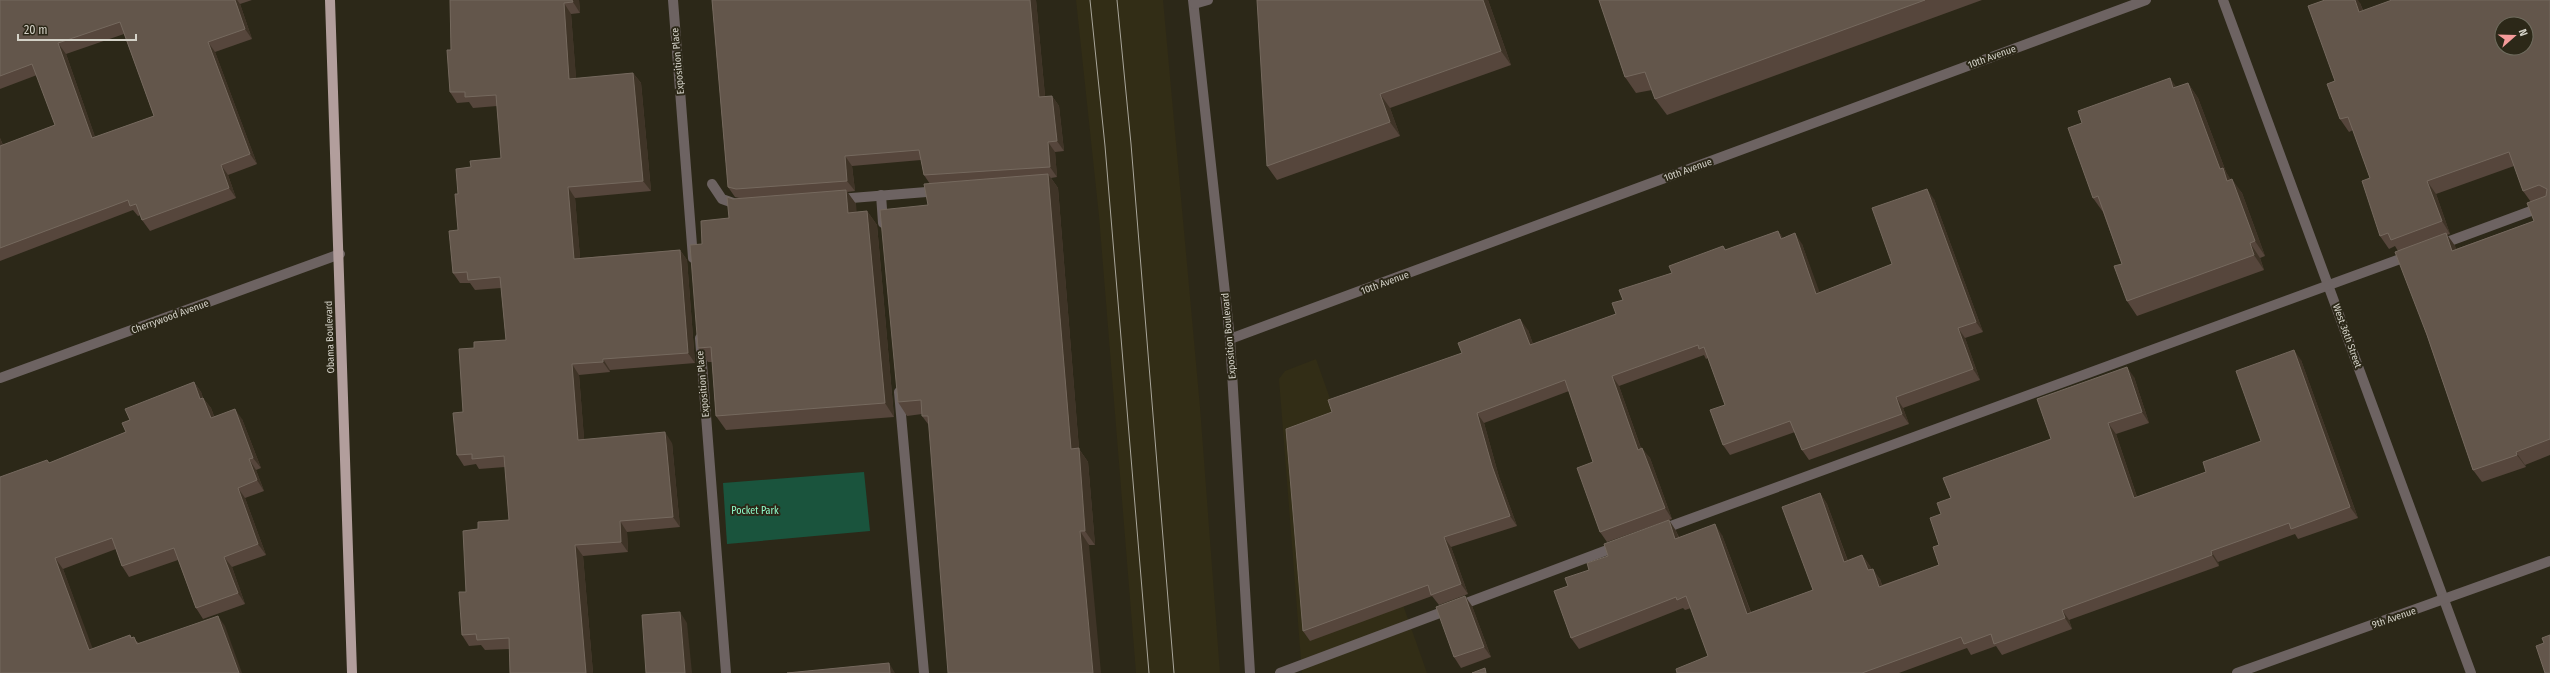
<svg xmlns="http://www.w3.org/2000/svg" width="2550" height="673" font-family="'Fira Sans Condensed',sans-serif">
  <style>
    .built { fill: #322d16 }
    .green { fill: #1a543d }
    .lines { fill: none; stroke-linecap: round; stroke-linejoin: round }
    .minor { stroke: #6d6362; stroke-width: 10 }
    .major { stroke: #b29e9c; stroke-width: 10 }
    .tram { stroke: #a9a69b; stroke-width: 1 }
    .wall { fill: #56463c; fill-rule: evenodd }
    .shaded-wall { fill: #3f3427 }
    .building { fill: #63564b; stroke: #75695e; fill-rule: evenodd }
    .labels { text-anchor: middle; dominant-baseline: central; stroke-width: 4; stroke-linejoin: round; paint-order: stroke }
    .street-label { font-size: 10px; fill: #d4d2c8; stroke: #2c2818 }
    .park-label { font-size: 10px; fill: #8ffac9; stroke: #2c2818 }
  </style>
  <rect width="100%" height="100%" fill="#2c2818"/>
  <g class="built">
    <polygon points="1076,0 1163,0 1200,407 1220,673 1136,673 1099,216"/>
    <polygon points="1316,359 1427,673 1302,673 1279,379 1285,371"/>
  </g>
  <polygon class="green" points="864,472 870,531 727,544 723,483"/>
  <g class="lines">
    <g class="minor">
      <polyline points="673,0 693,258"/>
      <polyline points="1193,0 1230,339 1250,673"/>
      <polyline points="2223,0 2471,673"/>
      <polyline points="1194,4 1208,0"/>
      <polyline points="712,184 722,199 739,205"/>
      <polyline points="881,195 883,223"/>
      <polyline points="839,199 939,191"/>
      <polyline points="2439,245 2550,204"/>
      <polyline points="700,338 726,673"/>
      <polyline points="1230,339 2146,0"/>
      <polyline points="0,378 340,254"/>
      <polyline points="899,392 924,673"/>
      <polyline points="1660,530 2411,255"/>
      <polyline points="1280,673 1618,546"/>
      <polyline points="2237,673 2550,561"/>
    </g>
    <polyline class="major" points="330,0 352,673"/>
    <g class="tram">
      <polyline points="1090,0 1105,146 1149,673"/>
      <polyline points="1117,0 1131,144 1174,673"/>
    </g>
  </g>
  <g class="wall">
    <path d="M 0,0 L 252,0 L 240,4 L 252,39 L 215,52 L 257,164 L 228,175 L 236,198 L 150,231 L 142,220 L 141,215 L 138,216 L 133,210 L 0,261 L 0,138 L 3,145 L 55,125 L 37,75 L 0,89 ZM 124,34 L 154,116 L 95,137 L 66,54 Z"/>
    <polygon points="450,0 579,0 580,13 571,14 576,79 633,73 641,83 651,191 575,198 580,258 680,250 687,260 695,363 610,370 610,372 579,375 584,439 672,443 680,527 627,532 628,552 583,556 593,673 510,673 510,649 485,650 481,645 469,646 462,635 466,592 478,529 509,520 505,467 479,469 476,464 464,466 457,455 463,412 474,348 506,340 501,288 475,290 470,283 460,283 453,273 458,230 458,194 471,167 501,158 497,106 473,108 469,102 457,103 450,92 451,50"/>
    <polygon points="712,0 1036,0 1045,96 1052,96 1059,106 1064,151 1055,152 1057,177 1051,178 1058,188 1079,449 1088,462 1095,545 1089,545 928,424 922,416 922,414 907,416 898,402 928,205 930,184 924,175 921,160 852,166 855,191 847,192 856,204 856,212 867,211 877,225 894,417 726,430 716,416 712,362 708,362 698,348 702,244 729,218 733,199 739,198 735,197 728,187"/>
    <polygon points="1488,0 1511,65 1390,108 1400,136 1277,180 1267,166"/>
    <polygon points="1599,0 1982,0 1667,115 1655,99 1652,90 1636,93 1625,77"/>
    <path d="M 2550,0 L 2550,455 L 2525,465 L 2526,467 L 2482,482 L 2473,470 L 2398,251 L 2395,246 L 2389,249 L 2380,236 L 2370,178 L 2353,130 L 2349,132 L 2340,119 L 2335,81 L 2360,3 L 2363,10 ZM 2514,166 L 2523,191 L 2531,202 L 2534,221 L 2456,249 L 2455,246 L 2447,235 L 2450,234 L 2436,194 Z"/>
    <polygon points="2188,83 2198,98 2226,172 2230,179 2242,193 2265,256 2260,258 2264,270 2137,316 2127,301 2122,264 2103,212 2093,198 2176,87"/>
    <polygon points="1934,199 1983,332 1965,338 1980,380 1903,408 1909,424 1809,460 1802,450 1795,432 1730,455 1723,445 1725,405 1708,358 1706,359 1704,355 1619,386 1641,448 1650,458 1672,519 1607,542 1600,532 1593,462 1569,391 1484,423 1499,477 1517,526 1451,547 1468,594 1439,605 1432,596 1310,641 1303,631 1332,412 1462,353 1528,330 1533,344 1616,314 1623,300 1723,246 1726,250 1778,231 1783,238 1802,244 1819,293 1892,264"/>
    <polygon points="2301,360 2358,518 2298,539 2295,534 2218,562 2219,566 2069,620 2072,629 2002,655 1996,646 1971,655 1967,648 1899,673 1677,673 1708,656 1691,608 1685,610 1683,608 1579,649 1571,638 1568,586 1589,570 1608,556 1669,520 1676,531 1679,537 1722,535 1751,612 1813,590 1820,493 1827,504 1848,561 1862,555 1870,566 1871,569 1880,579 1882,585 1939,565 1941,514 1951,498 2051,439 2134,377 2149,423 2116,434 2137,497 2206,472 2261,441"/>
    <polygon points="194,382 201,392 203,398 211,408 214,416 242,419 261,468 256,470 264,491 245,498 266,555 232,567 245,604 203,619 196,608 178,560 129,577 122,566 116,549 63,569 92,649 130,635 132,638 139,643 225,626 0,673 47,460 49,463 126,432 130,420"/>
    <polygon points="1472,606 1491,657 1461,668 1454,657"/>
  </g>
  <g class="shaded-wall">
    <polygon points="235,0 237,0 240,4 252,39 245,29"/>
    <polygon points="572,0 579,0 580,13 573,2"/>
    <polygon points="1030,0 1036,0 1046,107 1039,97"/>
    <polygon points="1483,0 1488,0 1511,65 1501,51"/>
    <polygon points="2355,0 2358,0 2360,3 2368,24 2359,12"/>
    <polygon points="564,3 571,14 577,90 569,79"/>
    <polygon points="208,42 215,52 257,164 250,154"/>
    <polygon points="58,43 66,54 99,148 92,138"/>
    <polygon points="633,73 641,83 651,191 643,181"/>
    <polygon points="2170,78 2180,92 2173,88"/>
    <polygon points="2188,83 2198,98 2226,172 2233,183 2237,195 2220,169"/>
    <polygon points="1380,94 1390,108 1400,136 1390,122"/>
    <polygon points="1052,96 1059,106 1064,151 1057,141"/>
    <polygon points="0,138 7,156 0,146"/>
    <polygon points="1048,142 1055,152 1057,177 1050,167"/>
    <polygon points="845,156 852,166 855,191 847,181"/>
    <polygon points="221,165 228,175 236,198 229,188"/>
    <polygon points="1048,174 1058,188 1079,449 1088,462 1095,545 1085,531 1071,449"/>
    <polygon points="2232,179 2242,193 2265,256 2255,241"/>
    <polygon points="2427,181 2436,194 2450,234 2442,221"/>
    <polygon points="568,187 575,198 581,269 574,259"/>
    <polygon points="1927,189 1934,199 1983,332 1976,322"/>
    <polygon points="846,190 856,204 858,227 848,213"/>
    <polygon points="867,211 877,225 894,417 885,403"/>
    <polygon points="1778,231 1785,241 1781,239"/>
    <polygon points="1795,233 1802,244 1824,304 1816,294"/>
    <polygon points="2446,233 2455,246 2461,263 2452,251"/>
    <polygon points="2250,243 2260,258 2264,270 2254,255"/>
    <polygon points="680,250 687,260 695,363 688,353"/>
    <polygon points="1520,319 1528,330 1537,355 1530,345"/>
    <polygon points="1958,328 1965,338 1980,380 1973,369"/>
    <polygon points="2294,350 2301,360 2358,518 2350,507"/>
    <polygon points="603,359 610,370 610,372 603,362"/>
    <polygon points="572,364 579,375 585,450 578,440"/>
    <polygon points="2127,367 2134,377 2149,423 2142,412"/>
    <polygon points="1612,376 1619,386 1645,460 1638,450"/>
    <polygon points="194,382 201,392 207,409 200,399"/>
    <polygon points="1896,397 1903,408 1909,424 1902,414"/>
    <polygon points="203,398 211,408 218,428 211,418"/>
    <polygon points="235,409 242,419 261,468 253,458"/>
    <polygon points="1477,413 1484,423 1499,477 1517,526 1510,516 1492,466"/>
    <polygon points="2108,423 2116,434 2141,509 2134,498"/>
    <polygon points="665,432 672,443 680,527 673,517"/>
    <polygon points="1642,448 1650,458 1672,519 1665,508"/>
    <polygon points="2516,452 2525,465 2526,467 2517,455"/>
    <polygon points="249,459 256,470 264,491 257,480"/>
    <polygon points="238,488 245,498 266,555 258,544"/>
    <polygon points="1820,493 1827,504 1852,573 1844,562"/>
    <polygon points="1669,520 1676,531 1683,549 1675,539"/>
    <polygon points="620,521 627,532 628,552 621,542"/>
    <polygon points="1715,524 1722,535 1755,624 1747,614"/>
    <polygon points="1080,531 1089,545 1101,673 1093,673"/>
    <polygon points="1444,537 1451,547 1468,594 1461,584"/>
    <polygon points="575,545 583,556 593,673 586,673"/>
    <polygon points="2211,551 2218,562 2219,566 2212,555"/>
    <polygon points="1862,555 1870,566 1875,581 1868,570"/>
    <polygon points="224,557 232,567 245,604 238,593"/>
    <polygon points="55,558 63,569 97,660 89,650"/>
    <polygon points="1873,569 1880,579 1886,597 1879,587"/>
    <polygon points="1465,596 1472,606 1491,657 1484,647"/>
    <polygon points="2062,610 2069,620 2072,629 2065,618"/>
    <polygon points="680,612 687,623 692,673 685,673"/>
    <polygon points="218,616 225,626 242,673 239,673"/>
    <polygon points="889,663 895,673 890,673"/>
  </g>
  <g class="building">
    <path d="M 0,0 L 235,0 L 245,29 L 208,42 L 250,154 L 221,165 L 229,188 L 142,220 L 136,204 L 130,206 L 128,200 L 0,248 L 0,146 L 55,125 L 32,64 L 0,76 ZM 120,22 L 154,116 L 92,138 L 58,43 Z"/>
    <polygon points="450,0 572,0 573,2 564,3 569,79 633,73 643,181 568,187 574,259 680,250 688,353 603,359 603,362 572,364 578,440 665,432 673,517 620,521 621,542 575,545 586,673 510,673 509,638 477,640 476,634 462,635 459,592 466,592 463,531 478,529 478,522 509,520 504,456 472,459 472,454 457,455 453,413 463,412 459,349 474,348 474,342 506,340 500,277 468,280 467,272 453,273 449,231 458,230 455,194 458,194 456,169 471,167 470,161 501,158 496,95 465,97 465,92 450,92 447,50 451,50"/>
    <polygon points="712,0 1030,0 1039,97 1052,96 1057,141 1048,142 1050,167 924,175 919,150 845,156 847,181 736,189 728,187"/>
    <polygon points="1257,0 1483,0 1501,51 1380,94 1390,122 1267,166"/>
    <polygon points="1599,0 1925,0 1655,99 1645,72 1625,77"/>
    <path d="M 2325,0 L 2355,0 L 2359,12 L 2392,0 L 2550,0 L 2550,439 L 2516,452 L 2517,455 L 2473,470 L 2427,335 L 2395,252 L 2446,233 L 2452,251 L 2534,221 L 2527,203 L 2546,196 L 2547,189 L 2539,185 L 2523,191 L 2509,152 L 2427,181 L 2442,221 L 2391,240 L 2388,233 L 2380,236 L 2362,181 L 2370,178 L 2348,117 L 2340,119 L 2333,100 L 2327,84 L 2335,81 L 2308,6 ZM 2502,24 L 2526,24 L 2526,48 L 2502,48 Z"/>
    <polygon points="2170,78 2173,88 2188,83 2220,169 2223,168 2227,181 2232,179 2255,241 2250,243 2254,255 2127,301 2114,266 2122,264 2098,196 2093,198 2068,128 2082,123 2078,111"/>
    <polygon points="1048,174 1071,449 1079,448 1085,531 1080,531 1093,673 948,673 928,416 922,416 921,400 898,402 880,210 928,205 924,184"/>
    <polygon points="1927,189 1976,322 1958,328 1973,369 1896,397 1902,414 1802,450 1790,421 1723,445 1710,410 1725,405 1704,347 1699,349 1698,345 1612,376 1638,450 1642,448 1665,508 1600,532 1577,468 1593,462 1565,380 1477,413 1492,466 1510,516 1444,537 1461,584 1431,595 1428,585 1303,631 1286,429 1332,412 1328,400 1462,353 1458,343 1520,319 1530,345 1616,314 1612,303 1623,300 1619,290 1672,273 1669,266 1723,246 1725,250 1778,231 1781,239 1795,233 1816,294 1892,264 1872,208"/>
    <polygon points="846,190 848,213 867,211 885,403 716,416 711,347 698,348 690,245 702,244 701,221 729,218 727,197 733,199"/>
    <polygon points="2294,350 2350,507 2291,529 2289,523 2211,551 2212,555 2062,610 2065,618 1994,644 1991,634 1964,644 1961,637 1862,673 1677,673 1676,669 1708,656 1686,596 1677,600 1676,597 1571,638 1554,591 1568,586 1565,578 1589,570 1587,563 1608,556 1604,544 1669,520 1675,539 1715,524 1747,614 1813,590 1782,507 1820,493 1844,562 1862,555 1868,570 1873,569 1879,587 1939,565 1933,547 1939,545 1930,518 1941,514 1937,503 1951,498 1943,478 2051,439 2037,399 2127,367 2142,412 2108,423 2134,498 2206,472 2203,462 2261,441 2236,371"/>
    <polygon points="194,382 200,399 203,398 211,418 235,409 253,458 249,459 257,480 238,488 258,544 224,557 238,593 196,608 174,548 122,566 112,538 55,558 89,650 130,635 131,638 134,637 137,644 218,616 239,673 0,673 0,477 47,460 49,463 126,432 122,423 130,420 125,409"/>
    <polygon points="1465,596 1484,647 1454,657 1436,607"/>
    <polygon points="680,612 685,673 646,673 642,615"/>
    <polygon points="2550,635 2550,673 2545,673 2536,646 2544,643 2542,638"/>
    <polygon points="889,663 890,673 787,673"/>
    <polygon points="1485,668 1486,673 1472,673"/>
  </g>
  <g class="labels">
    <g class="street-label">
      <text transform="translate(1992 57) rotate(-20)">10th Avenue</text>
      <text transform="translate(678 61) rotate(-95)">Exposition Place</text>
      <text transform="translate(1688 170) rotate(-20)">10th Avenue</text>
      <text transform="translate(1385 283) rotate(-20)">10th Avenue</text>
      <text transform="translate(170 317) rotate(-20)">Cherrywood Avenue</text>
      <text transform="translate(1229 336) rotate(-95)">Exposition Boulevard</text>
      <text transform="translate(2347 336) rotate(70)">West 36th Street</text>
      <text transform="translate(330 337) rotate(-92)">Obama Boulevard</text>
      <text transform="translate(703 384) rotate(-95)">Exposition Place</text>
      <text transform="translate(2394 618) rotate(-19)">9th Avenue</text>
    </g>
    <g class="park-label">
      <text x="755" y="511">Pocket Park</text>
    </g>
  </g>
  <g transform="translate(2514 36) rotate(70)"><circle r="19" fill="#2c2818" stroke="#6f6c5e"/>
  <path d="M0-3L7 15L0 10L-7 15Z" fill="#f59b9a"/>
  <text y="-6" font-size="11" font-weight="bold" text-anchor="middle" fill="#d4d2c8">N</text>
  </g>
  <path d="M18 34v6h118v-6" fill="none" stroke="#d4d2c8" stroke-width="2"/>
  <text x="24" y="34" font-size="12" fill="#d4d2c8" stroke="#2c2818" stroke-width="3" paint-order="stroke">20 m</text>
</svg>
